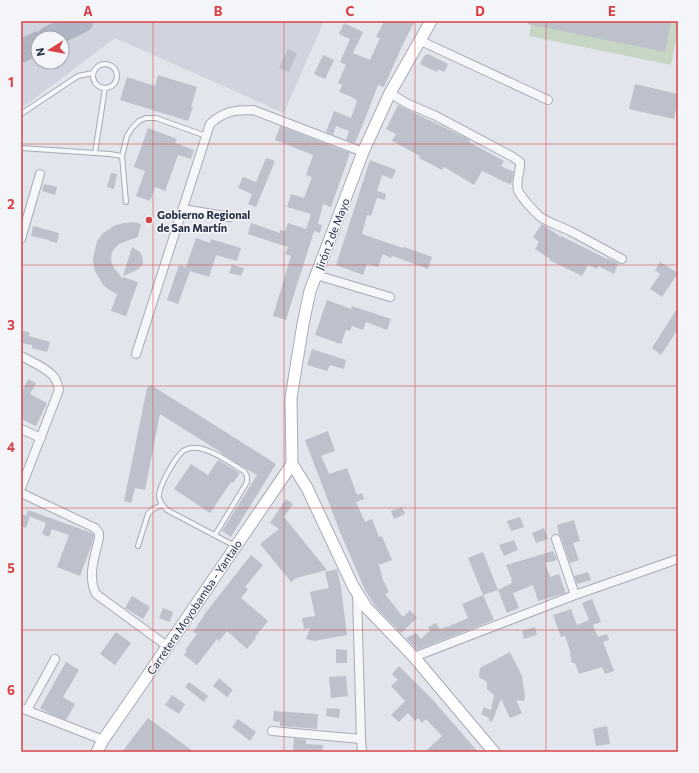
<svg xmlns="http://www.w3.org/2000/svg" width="699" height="773" font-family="Commissioner,sans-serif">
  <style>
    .built { fill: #d1d4de; fill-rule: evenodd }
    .green { fill: #c6d6c3 }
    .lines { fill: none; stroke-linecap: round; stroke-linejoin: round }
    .taxiway { stroke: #afb4c2; stroke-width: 23 }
    .building { fill: #bcc1cc }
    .service-casing { stroke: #a7abb7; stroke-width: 6 }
    .minor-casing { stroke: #a7abb7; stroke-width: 10 }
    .secondary-casing { stroke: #a7abb7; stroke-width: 13 }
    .service { stroke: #f6f7fa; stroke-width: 4 }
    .minor { stroke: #f6f7fa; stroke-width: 8 }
    .secondary { stroke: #fff; stroke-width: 11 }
    .grid { fill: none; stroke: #d84146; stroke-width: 1; stroke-opacity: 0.55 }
    .poi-dot { fill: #d84146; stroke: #f3f5f9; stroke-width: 1.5 }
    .labels { text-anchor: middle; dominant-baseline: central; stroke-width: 3; stroke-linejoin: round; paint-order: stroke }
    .poi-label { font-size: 11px; font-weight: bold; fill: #293046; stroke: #f3f5f9; text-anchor: start }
    .street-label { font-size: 11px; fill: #293046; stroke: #f3f5f9 }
    .neatline { fill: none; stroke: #d84146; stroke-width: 1.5 }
    .grid-label { font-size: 13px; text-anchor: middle; font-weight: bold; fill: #d84146 }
  </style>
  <rect width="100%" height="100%" fill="#e3e5ec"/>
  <path class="built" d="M 21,21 L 324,21 L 284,113 L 115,38 L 21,109 ZM 38,38 L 62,38 L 62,62 L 38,62 Z"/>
  <polygon class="green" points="532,21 678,21 678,29 671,65 529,36"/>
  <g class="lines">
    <g class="taxiway">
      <polyline points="48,38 82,21"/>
      <polyline points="21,51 38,43"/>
    </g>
  </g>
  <g class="building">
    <polygon points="384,21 415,21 403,44 384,87 378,85 365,119 355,143 354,143 346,140 349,131 336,126 333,135 326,132 334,111 351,118 357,101 352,97 339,92 342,85 338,83 346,65 340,62 350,39 339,34 344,23 363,32 353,53 370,60 380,38 376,37"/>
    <polygon points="528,21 671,21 665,52 528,24"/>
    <polygon points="288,49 297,53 289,72 279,68"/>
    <polygon points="428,54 448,64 444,72 438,69 437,72 420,64 424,56"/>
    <polygon points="323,55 334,60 325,79 314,74"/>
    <polygon points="158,75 197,87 191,107 193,107 188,121 120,100 127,77 155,86"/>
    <polygon points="635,84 678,94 678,99 674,119 629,109"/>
    <polygon points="398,105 458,134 470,140 469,142 504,161 501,166 514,172 511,185 482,171 474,185 444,167 442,170 419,158 420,156 392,141 396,134 386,129"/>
    <polygon points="280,126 350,153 331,207 323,204 318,224 322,225 320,233 314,231 286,320 273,316 291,256 285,254 288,247 248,234 251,223 280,233 280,230 285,231 288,223 306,229 311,214 287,207 291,194 304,198 312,177 306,175 313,155 275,140"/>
    <polygon points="148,128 177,139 175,143 194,150 191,159 178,155 165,191 155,187 150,201 136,196 145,171 134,167"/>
    <polygon points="266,158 275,161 256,207 248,204 252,194 238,188 243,177 256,182"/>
    <polygon points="370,160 396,170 392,179 382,175 377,191 386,194 385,200 377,198 371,216 367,215 362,234 403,248 404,247 432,257 428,269 392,256 391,258 383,254 378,267 367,264 363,275 336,265"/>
    <polygon points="111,173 117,174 114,189 107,187"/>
    <polygon points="44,184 57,187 55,195 42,191"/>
    <polygon points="134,222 141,224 138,237 119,244 115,248 112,252 111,261 114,268 123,279 123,277 138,282 126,316 111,311 117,294 111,291 103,285 94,269 93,259 97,241 103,233 116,225 124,223"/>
    <polygon points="542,224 561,237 561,236 607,259 607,258 618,263 614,274 598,266 597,269 588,265 582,276 549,260 550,259 535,249 539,242 533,237"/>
    <polygon points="33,226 59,233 57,243 49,241 49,240 31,236"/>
    <polygon points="196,238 210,243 211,239 241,248 237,261 216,255 209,277 190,271 178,304 167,300 179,265 186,267"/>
    <polygon points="132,247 140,252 142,256 143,264 137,270 123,276"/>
    <polygon points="660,262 678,273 662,297 650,289 660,274 655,270"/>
    <polygon points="232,265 244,268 241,276 229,273"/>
    <polygon points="327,300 351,309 352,306 391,319 387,330 366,322 363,330 352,326 350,331 346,330 341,344 315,335"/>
    <polygon points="678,307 678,329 661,355 652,348"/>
    <polygon points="23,331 29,332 29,336 50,342 47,352 32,348 32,345 21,343"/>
    <polygon points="312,349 346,360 344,369 330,365 327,371 307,365"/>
    <polygon points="28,379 36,383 30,394 47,403 36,426 21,419 21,393"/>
    <polygon points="151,385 276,464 231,537 222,531 257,475 222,454 222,453 160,414 145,490 135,488 131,503 124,501 147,388"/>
    <polygon points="328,431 335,451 321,456 329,474 347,468 357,495 362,493 364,499 356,502 365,522 372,519 379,537 382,536 392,560 379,565 383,580 389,592 385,594 403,617 410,610 417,618 401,633 375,606 365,590 340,532 305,440"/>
    <polygon points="218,460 240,473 233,483 231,482 210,513 174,489 191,464 208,475"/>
    <polygon points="286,499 293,504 284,517 327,570 296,578 291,582 260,544 279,529 270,523"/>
    <polygon points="402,507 405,514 394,519 391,511"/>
    <polygon points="28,510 92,533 94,535 92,544 80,576 57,567 69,535 52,529 49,537 42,534 46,523 26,515"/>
    <polygon points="21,514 30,517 26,528 21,526"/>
    <polygon points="520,517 524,527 511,531 507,521"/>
    <polygon points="574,520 580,541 573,543 579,560 570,563 561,537 559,535 557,525"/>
    <polygon points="544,528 548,539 536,543 532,533"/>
    <polygon points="514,540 518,550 504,556 499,545"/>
    <polygon points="553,551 557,560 545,563 550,577 559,574 566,593 538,601 533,585 513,593 519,608 507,613 498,590 512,583 511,580 512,580 506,565"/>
    <polygon points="483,552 498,590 483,595 468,558"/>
    <polygon points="251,555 263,565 245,587 248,589 241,598 268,621 255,637 256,638 247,649 227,631 219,641 217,639 197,665 184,655 187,651 185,650 197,634 193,632 206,612"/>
    <polygon points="337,569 341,587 347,635 314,641 306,639 310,628 304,629 302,618 315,616 310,592 329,588 325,572"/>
    <polygon points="588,572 591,580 577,584 574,576"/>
    <polygon points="483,595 494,620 417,650 406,638 416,633 421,639 430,630 428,627 436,623 440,629 447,626 447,627 468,618 462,604"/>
    <polygon points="132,596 150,607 143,619 125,608"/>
    <polygon points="592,599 601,622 593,625 598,637 607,634 609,640 603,642 614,671 605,674 602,667 579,674 575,663 572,663 570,654 571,654 565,636 561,637 553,615 571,609 577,625 589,620 582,603"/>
    <polygon points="163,608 173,612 170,622 159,618"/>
    <polygon points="535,627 537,635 524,639 522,631"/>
    <polygon points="116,632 131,643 115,665 100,654"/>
    <polygon points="336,649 347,650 347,663 336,663"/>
    <polygon points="510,652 522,676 525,697 524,701 516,700 522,713 510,718 501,699 492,722 489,721 489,718 481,714 484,707 491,710 494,695 487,689 487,682 479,677 480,668"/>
    <polygon points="66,662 79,670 63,697 75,704 66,720 49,713 40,708"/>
    <polygon points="399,666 433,700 478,752 425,752 442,736 426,719 422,723 418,718 415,721 408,713 399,722 391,715 405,701 391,686 398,680 392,674"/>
    <polygon points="346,676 348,696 331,698 329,677"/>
    <polygon points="219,678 233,690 227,697 213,686"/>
    <polygon points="189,682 208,696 204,702 185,687"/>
    <polygon points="172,695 185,704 179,714 165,705"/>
    <polygon points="327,708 340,709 339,718 326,716"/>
    <polygon points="274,711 318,714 317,729 280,726 280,722 273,721"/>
    <polygon points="148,718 194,752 122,752"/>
    <polygon points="238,719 256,732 250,741 232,727"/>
    <polygon points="607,726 610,744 596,746 593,729"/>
    <polygon points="294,738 306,740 306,744 323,745 322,752 293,752"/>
  </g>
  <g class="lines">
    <g class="service-casing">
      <g id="service">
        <circle cx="105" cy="76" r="12"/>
        <polyline points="21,114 78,76 93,73"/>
        <polyline points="21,148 110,154 122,156"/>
        <polyline points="95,153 105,88"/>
        <polyline points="126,202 122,156 127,136 132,128 139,121 146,118 156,118 206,136"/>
        <path d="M 215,535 L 247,482 L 247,476 L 244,471 C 230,463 208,446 191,448 C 189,448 185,450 183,451 C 175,458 158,487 159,497 C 160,503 163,506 167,510 L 235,546"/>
        <polyline points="138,546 148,514 153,509 162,505"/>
      </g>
    </g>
    <g class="minor-casing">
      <g id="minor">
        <polyline points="421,41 548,100"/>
        <path d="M 390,93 L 406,103 L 436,116 L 513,157 L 520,162 C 521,172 515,181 518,190 C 520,196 534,211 539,216 C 549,223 562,227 572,232 C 589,241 605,250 622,259"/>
        <polyline points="183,209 230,217"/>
        <polyline points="21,239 40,174"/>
        <polyline points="316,275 390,297"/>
        <path d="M 136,354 L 210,124 C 224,111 235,110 253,110 L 363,152"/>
        <path d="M 21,356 C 32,362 47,368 54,377 C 57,381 58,385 59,390 L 21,488"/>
        <polyline points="21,429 41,438"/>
        <path d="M 21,493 L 95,528 L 99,533 L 99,538 C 95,556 87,576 96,594 L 167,646"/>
        <polyline points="556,539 575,595"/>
        <polyline points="357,594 361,739 362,752"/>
        <polyline points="414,657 575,595 678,559"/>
        <polyline points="21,708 103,740"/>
        <polyline points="27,710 55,659"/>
        <polyline points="272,731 361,739"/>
      </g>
    </g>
    <g class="secondary-casing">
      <g id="secondary">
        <polyline points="431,21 390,93 363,152 310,291 303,324 291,398 292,464 307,488 353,586 366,607 414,657 494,752"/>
        <polyline points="97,752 103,740 137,691 292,464"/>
      </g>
    </g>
    <use href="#service" class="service"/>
    <use href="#minor" class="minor"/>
    <use href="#secondary" class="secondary"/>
  </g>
  <path class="grid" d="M 153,21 L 153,752M 284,21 L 284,752M 415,21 L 415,752M 546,21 L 546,752M 21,144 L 678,144M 21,265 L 678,265M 21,386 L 678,386M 21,508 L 678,508M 21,630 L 678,630"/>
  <circle class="poi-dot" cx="149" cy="220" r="4"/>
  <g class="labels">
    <g class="poi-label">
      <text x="157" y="214">Gobierno Regional<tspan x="157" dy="13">de San Martín</tspan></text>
    </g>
    <g class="street-label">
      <text transform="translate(332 234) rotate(-69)">Jirón 2 de Mayo</text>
      <text transform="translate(194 607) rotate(-56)">Carretera Moyobamba - Yantalo</text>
    </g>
  </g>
  <rect width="699" height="773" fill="none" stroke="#f3f5f9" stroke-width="44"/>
  <g transform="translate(50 50) rotate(259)"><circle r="19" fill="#f3f5f9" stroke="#a2a6b1"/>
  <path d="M0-3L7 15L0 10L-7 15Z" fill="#d84146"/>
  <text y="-6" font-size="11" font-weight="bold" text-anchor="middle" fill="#293046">N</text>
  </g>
  <rect x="22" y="22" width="655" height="729" class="neatline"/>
  <g class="grid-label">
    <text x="88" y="16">A</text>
    <text x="218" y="16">B</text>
    <text x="350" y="16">C</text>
    <text x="480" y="16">D</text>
    <text x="612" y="16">E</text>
    <text x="11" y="87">1</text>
    <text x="11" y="209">2</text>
    <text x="11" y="330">3</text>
    <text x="11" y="452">4</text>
    <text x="11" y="573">5</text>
    <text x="11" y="695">6</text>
  </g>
</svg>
